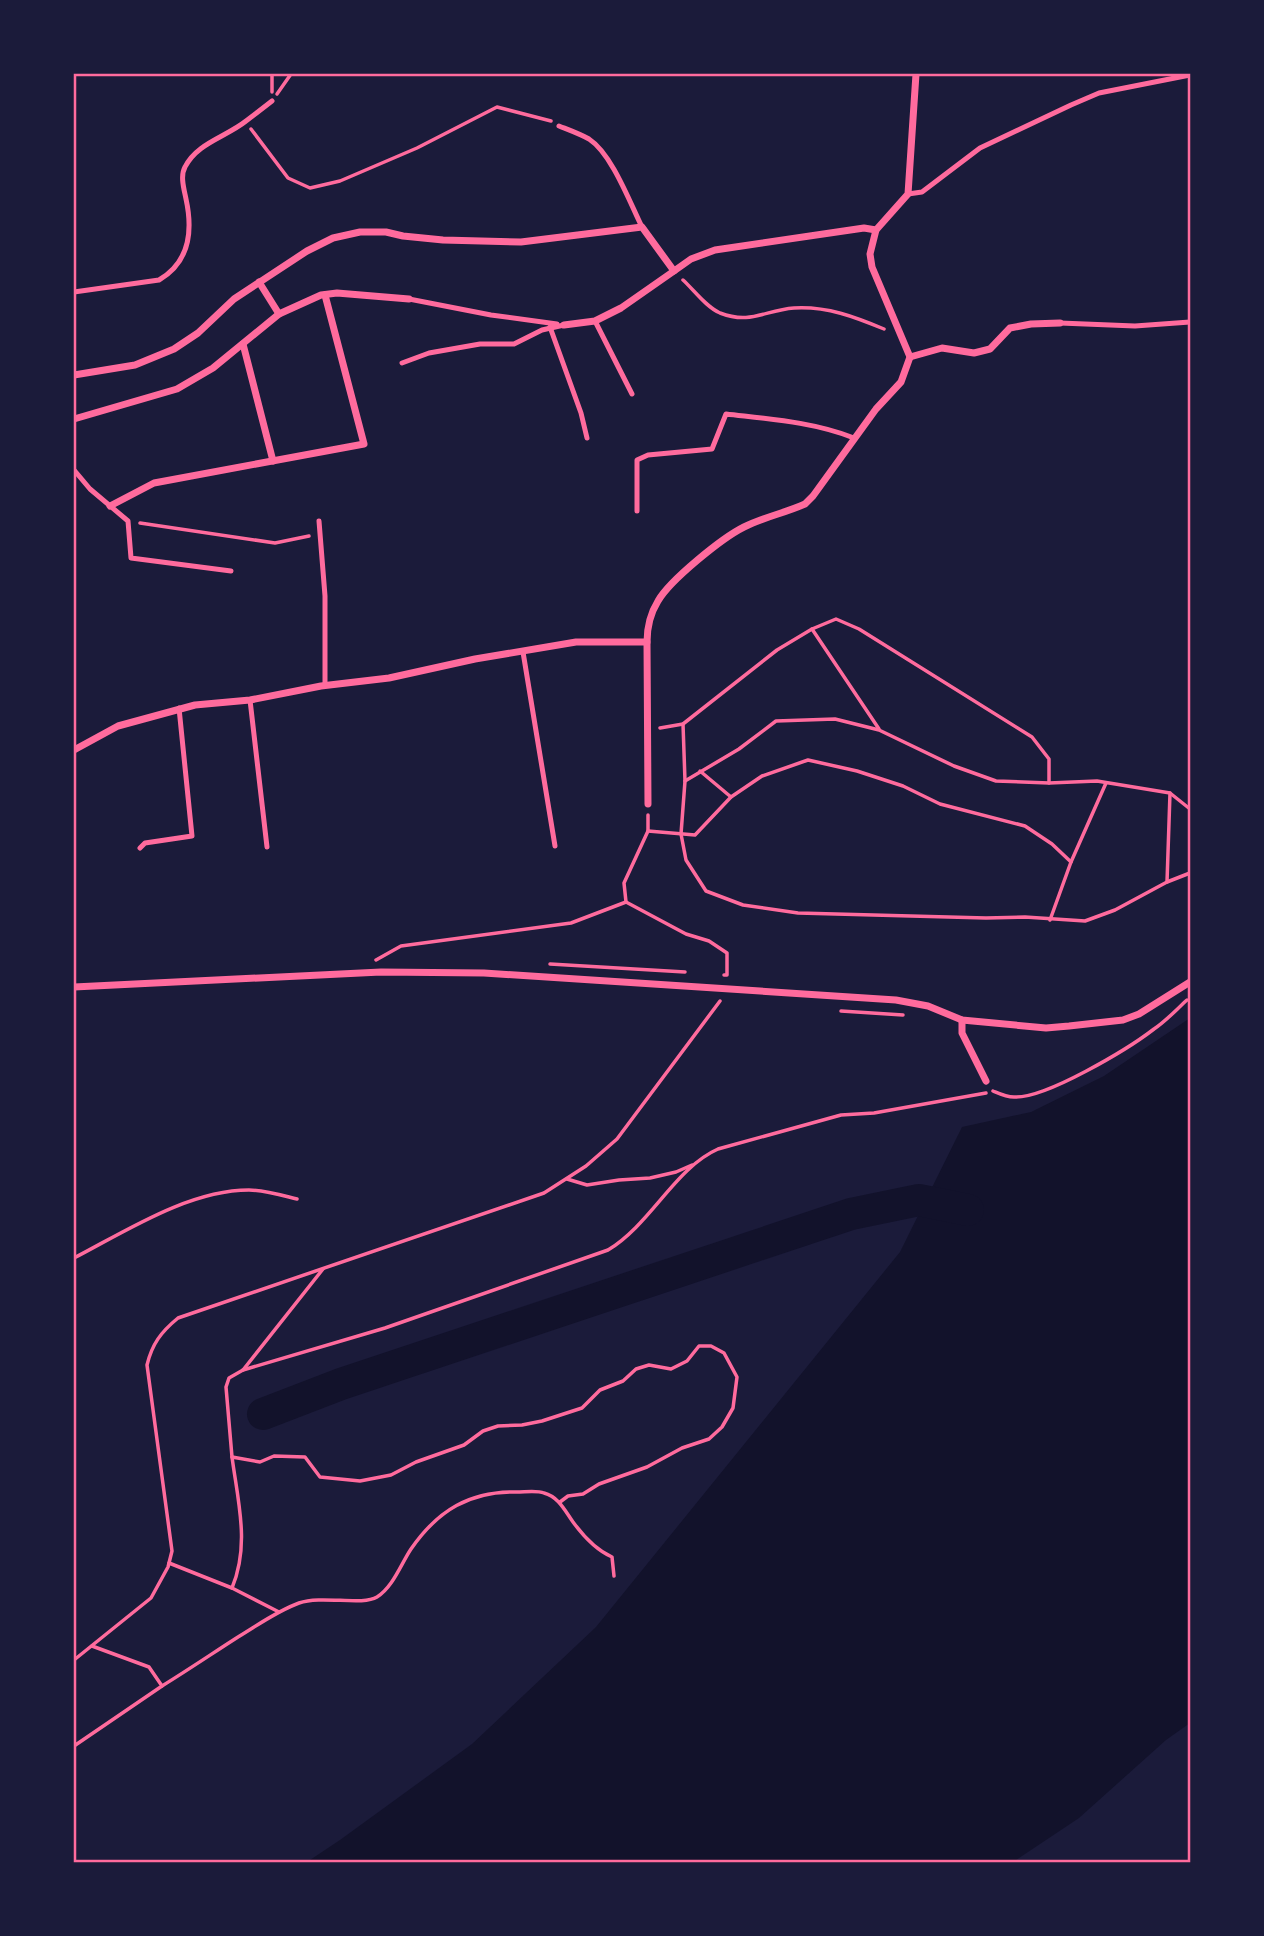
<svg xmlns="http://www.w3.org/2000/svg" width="1264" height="1936" font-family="'Noto Sans',sans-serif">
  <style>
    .water { fill: #12122b }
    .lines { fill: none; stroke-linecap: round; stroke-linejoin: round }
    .river { stroke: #12122b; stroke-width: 32 }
    .path { stroke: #ff6b9d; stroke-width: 3.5 }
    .service { stroke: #ff6b9d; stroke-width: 5 }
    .minor { stroke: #ff6b9d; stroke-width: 7 }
    .neatline { fill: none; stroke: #ff6b9d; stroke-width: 2.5 }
  </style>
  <rect width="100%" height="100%" fill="#1b1b3a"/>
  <polygon class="water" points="1190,1018 1190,1723 1166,1740 1079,1818 1013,1862 307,1862 340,1840 472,1744 596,1627 900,1252 962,1127 1031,1112 1104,1076"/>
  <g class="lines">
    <polyline class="river" points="263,1414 341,1384 851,1214 919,1200 968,1210"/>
    <g class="path">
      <polyline points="272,92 272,74"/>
      <polyline points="277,94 291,74"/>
      <polyline points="251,129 288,178 310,188 340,181 417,148 497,107 551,121"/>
      <path d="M 683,280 C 694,290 706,307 720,313 C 751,325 765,310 794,308 C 827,306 855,317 884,329"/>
      <polyline points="140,523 275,543 309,536"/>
      <polyline points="812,629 879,729"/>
      <polyline points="683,724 685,781 681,834 686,860 706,891 743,905 798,913 986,918 1025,917 1085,921 1115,910 1167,882 1190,873"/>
      <polyline points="660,728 683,724 777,650 812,629 836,619 859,629 1032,737 1049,759 1049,783"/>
      <polyline points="700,771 731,797"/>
      <polyline points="685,781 739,749 776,721 835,719 879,730 954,766 996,781 1049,783 1097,781 1170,793 1190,809"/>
      <polyline points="648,831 695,835 731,797 762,776 808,760 857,771 903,786 940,804 1025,826 1052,844 1071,862"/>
      <polyline points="1167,882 1170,793"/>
      <polyline points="626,902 624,883 648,831 648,815"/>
      <polyline points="1050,920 1071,862 1106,783"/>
      <polyline points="376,960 401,946 571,923 626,902 686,934 709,941 727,953 727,975 724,975"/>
      <polyline points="550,964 685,972"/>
      <polyline points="841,1011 903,1015"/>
      <path d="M 993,1091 C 1000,1094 1006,1097 1014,1097 C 1045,1099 1128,1049 1154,1029 C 1166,1021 1176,1010 1187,1000"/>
      <polyline points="567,1179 587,1185 619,1180 650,1178 676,1172 692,1165"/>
      <path d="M 74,1258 C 126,1231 189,1190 249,1190 C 265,1190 281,1195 297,1199"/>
      <path d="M 243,1370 L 385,1328 L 608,1250 C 651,1224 675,1168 718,1149 L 841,1115 L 874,1113 L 986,1093"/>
      <polyline points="232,1457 226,1387 229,1378 243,1370 323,1269"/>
      <polyline points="169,1563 232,1588"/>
      <path d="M 279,1612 L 232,1588 C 250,1545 238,1502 232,1457 L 260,1462 L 274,1456 L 305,1457 L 320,1477 L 360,1481 L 391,1475 L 416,1462 L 464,1445 L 483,1431 L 498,1426 L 522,1425 L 542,1421 L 582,1408 L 600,1390 L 623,1381 L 636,1369 L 649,1365 L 671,1369 L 687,1361 L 699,1346 L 711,1346 L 724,1353 L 737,1377 L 733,1408 L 722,1427 L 709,1439 L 682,1448 L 647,1467 L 599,1484 L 583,1494 L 568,1496 L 560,1502"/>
      <path d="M 74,1660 L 151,1598 L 168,1567 L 172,1551 L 147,1365 C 152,1344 161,1332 178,1318 L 544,1193 L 586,1166 L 617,1139 L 720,1001"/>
      <path d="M 162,1686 C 188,1670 213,1653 238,1637 C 258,1625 277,1611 299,1603 C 322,1595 362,1606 377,1597 C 393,1587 401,1564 411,1549 C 438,1510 470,1491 517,1492 C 525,1492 537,1490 544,1493 C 559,1497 565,1511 573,1522 C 584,1537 596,1550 612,1557 L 614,1576"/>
      <polyline points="74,1746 162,1686 149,1667 92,1646"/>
    </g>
    <g class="service">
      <path d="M 559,126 C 569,130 580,134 589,139 C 612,154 630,203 642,227"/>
      <polyline points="908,194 922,192 980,148 1071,105 1099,93 1190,75"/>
      <path d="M 74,292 L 159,280 C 190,262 193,231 186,199 C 184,189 180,176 185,167 C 197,143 226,137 246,121 C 254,115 263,108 272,101"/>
      <polyline points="409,299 491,315 557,324"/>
      <polyline points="595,321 632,394"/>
      <polyline points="1060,323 1135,326 1190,322"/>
      <polyline points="550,327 581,413 587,438"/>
      <polyline points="402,363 429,353 480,344 514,344 542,330 564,325"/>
      <polyline points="74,470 90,489 128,521 131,558 231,571"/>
      <path d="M 637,511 L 637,460 L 648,455 L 712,449 L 726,414 C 769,419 814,422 854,438"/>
      <polyline points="319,521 325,596 325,685"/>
      <polyline points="523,652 555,846"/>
      <polyline points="250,700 267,847"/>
      <polyline points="140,848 145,843 192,836 179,708"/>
    </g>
    <g class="minor">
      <polyline points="259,282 279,314"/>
      <polyline points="564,325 595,321 621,308 674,271"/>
      <polyline points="243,344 273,461"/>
      <polyline points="910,357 942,348 974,353 990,349 1010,328 1031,324 1060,323"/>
      <polyline points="74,375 135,365 174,349 198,333 234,299 307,251 333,238 360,232 386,232 403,236 443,240 521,242 642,227 674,271 691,259 715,250 864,228 876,230"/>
      <polyline points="74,419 177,389 213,368 279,314 321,295 337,293 409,299"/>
      <polyline points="110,506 154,483 364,444 325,295"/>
      <polyline points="647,642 648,804"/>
      <path d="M 74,750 L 118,726 L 195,705 L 250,700 L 321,686 L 389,678 L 475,659 L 576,642 L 647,642 C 647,627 650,614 658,601 C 670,580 722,538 744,527 C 764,517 785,513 805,504 L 813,496 L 876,409 L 901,382 L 910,357 L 872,267 L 870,254 L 876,230 L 908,194 L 916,74"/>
      <polyline points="74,987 381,972 484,973 896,1000 928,1006 962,1020 1046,1028 1069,1026 1123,1020 1139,1014 1190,982"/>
      <polyline points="962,1020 962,1033 986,1081"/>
    </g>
  </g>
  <rect width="1264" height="1936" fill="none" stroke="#1b1b3a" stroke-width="150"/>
  <rect x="75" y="75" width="1114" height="1786" class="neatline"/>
</svg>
